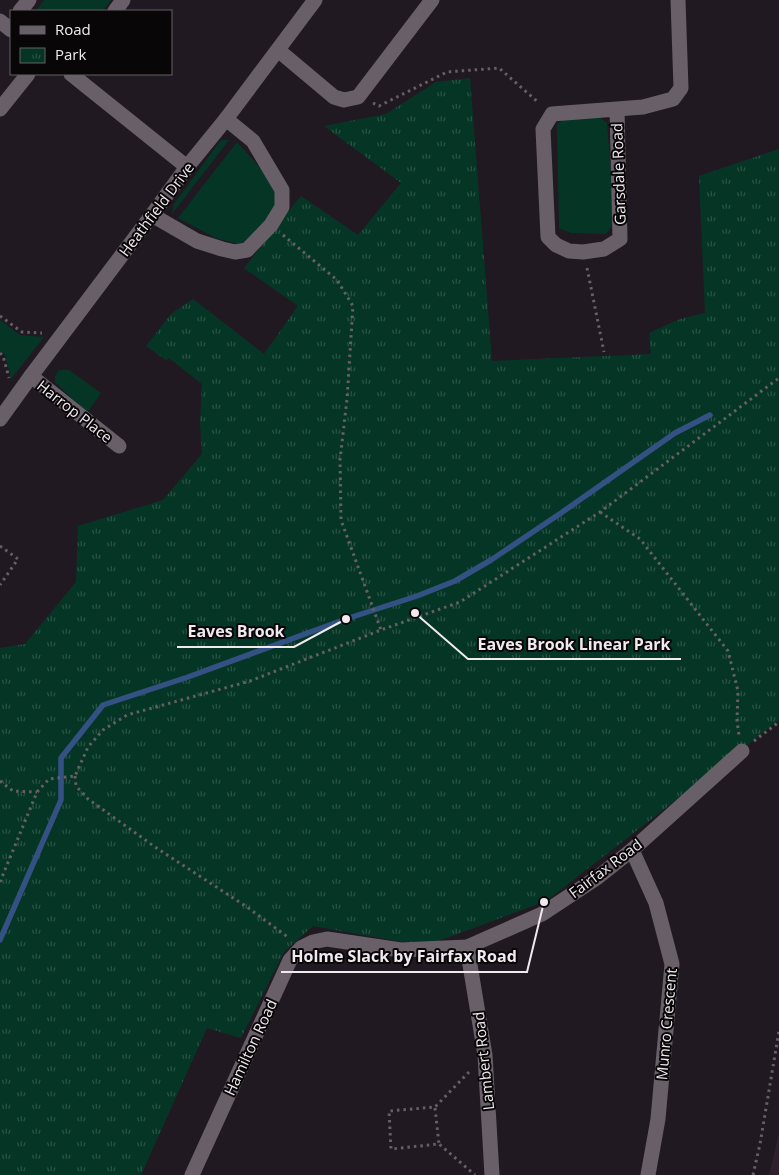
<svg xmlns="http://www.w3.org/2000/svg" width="779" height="1175" font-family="'Open Sans',sans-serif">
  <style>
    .built { fill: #2e212d }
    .grass { fill: #053625 }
    .park { fill: url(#park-tufts) }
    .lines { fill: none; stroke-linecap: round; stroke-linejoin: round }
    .stream { stroke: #345184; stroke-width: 5.5 }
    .path { stroke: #675f66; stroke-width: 3; stroke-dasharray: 2.5 4; stroke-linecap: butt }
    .minor { stroke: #695f68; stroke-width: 15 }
    .labels { text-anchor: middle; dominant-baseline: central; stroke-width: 4; stroke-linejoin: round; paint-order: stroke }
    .street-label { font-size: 15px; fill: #f0eaef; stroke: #090608 }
    .leader { fill: none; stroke: #f0eaef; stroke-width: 2 }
    .callout-dot { fill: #f0eaef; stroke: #090608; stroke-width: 2 }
    .callout-label { font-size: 16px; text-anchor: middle; font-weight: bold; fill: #f0eaef; stroke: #090608; stroke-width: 4; stroke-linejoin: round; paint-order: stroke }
  </style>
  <defs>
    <pattern id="park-tufts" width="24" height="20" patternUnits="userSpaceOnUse" patternTransform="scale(1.25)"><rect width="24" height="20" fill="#053625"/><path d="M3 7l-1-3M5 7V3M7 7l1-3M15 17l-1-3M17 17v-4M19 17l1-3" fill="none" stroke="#2a5345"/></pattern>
  </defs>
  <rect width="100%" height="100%" fill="#211921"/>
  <polygon class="built" points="779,1133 779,1175 769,1175"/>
  <g class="grass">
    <polygon points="44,0 111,0 103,11 36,11"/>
    <polygon points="598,116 607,123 615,222 606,234 571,233 559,228 557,124 567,118"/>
    <polygon points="221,140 229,140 172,214 174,204"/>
    <path d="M 237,142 C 247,154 278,184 277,199 C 276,211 257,232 249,242 L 238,244 L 216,238 L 178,218 Z"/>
    <polygon points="0,320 20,335 44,337 11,379 5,355 0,351"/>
    <polygon points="59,370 69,370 101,393 87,413 55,382 55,376"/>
  </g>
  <polygon class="park" points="470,78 492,361 651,354 649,333 680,319 705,313 699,176 779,149 779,720 546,901 425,946 313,926 284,952 241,1038 207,1028 141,1175 0,1175 0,648 25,644 76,582 78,526 163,500 202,454 200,423 202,384 169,358 166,360 146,346 171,314 193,299 264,354 298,306 244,268 301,196 358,235 401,183 324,126 386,114 436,82"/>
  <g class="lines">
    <polyline class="stream" points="0,940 61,800 61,758 103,705 188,677 346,619 417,596 455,581 491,560 561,513 675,433 710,415"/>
    <g class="path">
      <polyline points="373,103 379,106 447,72 499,68 539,103"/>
      <polyline points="283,235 337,280 353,306 347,399 340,460 341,520 381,630"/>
      <polyline points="587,268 604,352"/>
      <polyline points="0,316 22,332 42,333"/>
      <polyline points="0,353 3,356 9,378"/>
      <polyline points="600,512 640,539 728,651 738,691 737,721 739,735"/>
      <polyline points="0,546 18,559 0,585"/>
      <polyline points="754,741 779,722"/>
      <polyline points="75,776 76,786 88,799 155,847 247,907 289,938"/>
      <polyline points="0,781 13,791 37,792"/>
      <polyline points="0,882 37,792 49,779 75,776 88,747 103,730 127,715 250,681 381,630 460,602 600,512 779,378"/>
      <polyline points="469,1072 435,1107 389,1111 391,1149 439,1144 475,1175"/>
      <polyline points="435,1108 439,1144"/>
      <polyline points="753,1175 760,1144 779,1031"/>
    </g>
    <g class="minor">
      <polyline points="20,11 29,0"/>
      <polyline points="115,11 123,0"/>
      <polyline points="0,21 11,30"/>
      <polyline points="278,50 334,97 344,100 358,97 432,0"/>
      <polyline points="71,74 187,167"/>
      <polyline points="0,109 28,74"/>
      <polyline points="617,109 620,239 604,249 583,252 569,251 556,245 548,237 543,129 552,114 643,107 673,99 681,88 678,0"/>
      <polyline points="152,215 197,241 222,249 235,252 247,250 271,225 282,207 282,190 253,141 226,119"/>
      <polyline points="31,376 119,446"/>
      <polyline points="0,419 31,376 152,215 187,167 226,119 315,0"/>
      <polyline points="632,850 656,903 672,964 658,1119 648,1175"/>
      <polyline points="467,947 485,1055 492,1175"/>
      <polyline points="192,1175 290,960 301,948 313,942 327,939 401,950 467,947 542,914 598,877 632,850 742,751"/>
    </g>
  </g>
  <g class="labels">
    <g class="street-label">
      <text transform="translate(618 174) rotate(-92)">Garsdale Road</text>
      <text transform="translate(156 209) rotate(-53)">Heathfield Drive</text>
      <text transform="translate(75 411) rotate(38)">Harrop Place</text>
      <text transform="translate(605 868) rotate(-37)">Fairfax Road</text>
      <text transform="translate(666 1024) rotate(-85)">Munro Crescent</text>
      <text transform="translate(250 1047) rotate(-65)">Hamilton Road</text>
      <text transform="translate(483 1061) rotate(-96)">Lambert Road</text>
    </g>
  </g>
  <path class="leader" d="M346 619L294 647H177M415 613L468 659H681M544 902L527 972H281"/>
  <g class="callout-dot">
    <circle cx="346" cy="619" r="5"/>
    <circle cx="415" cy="613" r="5"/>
    <circle cx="544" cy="902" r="5"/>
  </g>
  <g class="callout-label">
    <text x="236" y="637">Eaves Brook</text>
    <text x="574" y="650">Eaves Brook Linear Park</text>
    <text x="404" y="962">Holme Slack by Fairfax Road</text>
  </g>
  <rect x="10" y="10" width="162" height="65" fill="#090608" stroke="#656164"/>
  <rect x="20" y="26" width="25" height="8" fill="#695f68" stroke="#656164"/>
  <text x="55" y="35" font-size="15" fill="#f0eaef">Road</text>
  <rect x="20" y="48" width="25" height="15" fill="url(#park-tufts)" stroke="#656164"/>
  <text x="55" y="60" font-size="15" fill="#f0eaef">Park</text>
</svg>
